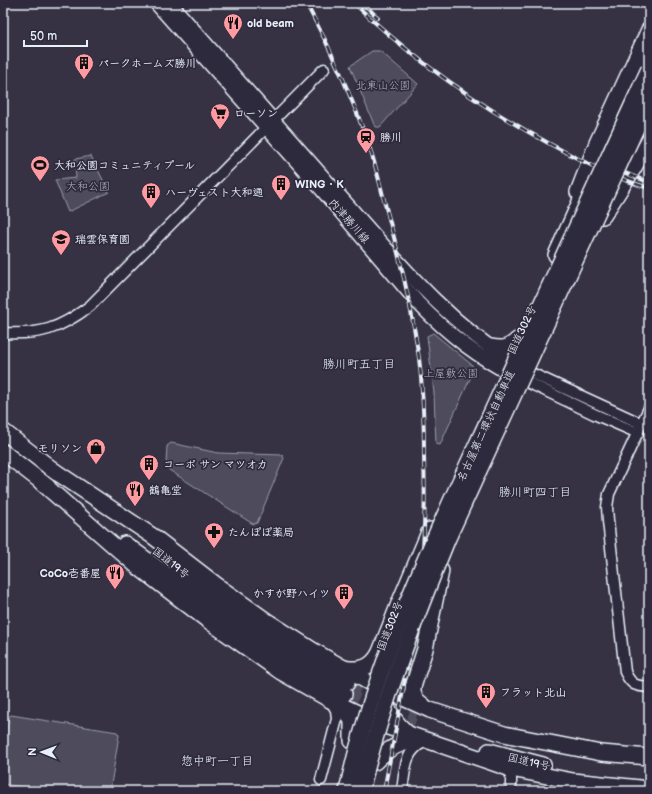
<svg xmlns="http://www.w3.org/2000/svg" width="652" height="794" font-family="'Balsamiq Sans','Klee One',sans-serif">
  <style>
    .green { fill: #4d4b5c; stroke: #9a9eaa }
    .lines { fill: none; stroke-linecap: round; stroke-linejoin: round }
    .highway-tunnel { stroke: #514f5f; stroke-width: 15; stroke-dasharray: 15 8; stroke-linecap: butt }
    .minor-casing { stroke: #e8f1f8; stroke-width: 13 }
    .major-casing { stroke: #e8f1f8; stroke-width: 16 }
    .highway-casing { stroke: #e8f1f8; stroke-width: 18 }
    .minor { stroke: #2f2a3d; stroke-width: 10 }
    .major { stroke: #2f2a3d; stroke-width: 13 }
    .highway { stroke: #2f2a3d; stroke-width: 15 }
    .rail-casing { stroke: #e8f1f8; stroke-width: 4 }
    .rail { stroke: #2f2a3d; stroke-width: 2.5; stroke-dasharray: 8; stroke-linecap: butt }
    .highway-bridge-casing { stroke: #e8f1f8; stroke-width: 18; stroke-linecap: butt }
    .highway-bridge { stroke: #2f2a3d; stroke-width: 15 }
    .labels { text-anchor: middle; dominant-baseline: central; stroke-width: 3.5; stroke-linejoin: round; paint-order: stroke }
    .poi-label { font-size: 11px; font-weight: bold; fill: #e8f1f8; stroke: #2f2a3d; text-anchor: start }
    .park-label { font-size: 11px; fill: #b2b7c1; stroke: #2f2a3d }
    .street-label { font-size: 11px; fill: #e8f1f8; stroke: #2f2a3d }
    .neighbourhood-label { font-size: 12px; fill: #e8f1f8; stroke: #2f2a3d }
  </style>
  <rect width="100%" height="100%" fill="#363244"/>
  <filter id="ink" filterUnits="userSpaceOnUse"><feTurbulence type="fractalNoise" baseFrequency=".025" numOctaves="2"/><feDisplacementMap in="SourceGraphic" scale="8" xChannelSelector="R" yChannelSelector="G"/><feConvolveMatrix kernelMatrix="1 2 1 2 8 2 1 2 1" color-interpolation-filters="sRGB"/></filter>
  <g filter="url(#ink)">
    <g class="green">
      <polygon points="372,51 380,51 418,84 380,127 375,127 350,66"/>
      <polygon points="91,156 109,192 68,212 55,180 76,178 75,159"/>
      <polygon points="433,333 472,365 474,370 440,445 436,444 434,393 427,336"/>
      <polygon points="171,443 218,453 282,455 284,458 257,523 253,524 169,470 166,465 167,446"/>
      <polygon points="11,715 117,732 119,735 110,791 49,791 3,784 3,757 9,717"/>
    </g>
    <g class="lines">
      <g class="highway-tunnel">
        <polyline points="347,683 371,695 417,715"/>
        <polyline points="344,694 390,717 414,726"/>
      </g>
      <g class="minor-casing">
        <g id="minor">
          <path d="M 3,333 C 41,335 59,329 90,306 L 324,69"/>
          <polyline points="531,373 642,424"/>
          <polyline points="527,382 594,414 638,433"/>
          <path d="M 649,408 L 609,494 L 607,507 L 608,521 L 625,672 C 631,685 635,686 649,687"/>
          <polyline points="321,780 337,719 336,710 330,700"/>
          <polyline points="511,785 511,769"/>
          <path d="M 402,791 C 405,771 404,751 424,742"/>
          <polyline points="572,791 573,781"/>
        </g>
      </g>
      <g class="major-casing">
        <g id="major">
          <path d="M 156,3 L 323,191 L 418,303 C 450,336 478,357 518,378"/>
          <path d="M 170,3 C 226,67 282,130 338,194 C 394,257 448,325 522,368"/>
        </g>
      </g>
      <g class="highway-casing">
        <g id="highway">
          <polyline points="635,82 649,52"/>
          <polyline points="578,192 597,143 649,30"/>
          <polyline points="603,216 633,169 649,141"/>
          <polyline points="556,255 589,182"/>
          <path d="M 490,347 C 502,349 508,349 517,340"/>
          <polyline points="3,431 57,473"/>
          <polyline points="3,452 48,487"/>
          <polyline points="50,468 154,537 219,587 267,621 314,651 370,683 430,710 504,734 601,753 649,757"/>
          <polyline points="41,482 137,566 206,619 281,672 330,700 385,726 511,769 573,781 649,789"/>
          <path d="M 125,544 C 197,596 265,652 344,694"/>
          <path d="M 178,569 C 232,611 286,651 347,683"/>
          <polyline points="378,657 398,606 430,530"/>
          <path d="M 344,668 C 360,671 371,668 379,654"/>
          <path d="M 382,695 C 387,709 395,723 407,733"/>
          <path d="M 424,706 C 417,701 412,697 413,687 L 425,649 L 441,571"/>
          <polyline points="344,707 352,721 352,741"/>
          <polyline points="489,751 543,765"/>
          <path d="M 375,762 C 388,748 402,740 421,741"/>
        </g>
      </g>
      <use href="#minor" class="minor"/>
      <use href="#major" class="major"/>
      <use href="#highway" class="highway"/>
      <g class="rail-casing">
        <g id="rail">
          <path d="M 306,3 C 332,51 354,101 371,152 C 378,173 382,194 388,215 C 401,262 412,310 419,358 C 423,391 424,423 424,456 C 425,487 425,519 423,550 C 416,631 399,711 384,791"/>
          <path d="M 354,3 C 412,59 478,105 550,144 C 582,161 614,178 649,188"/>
          <polyline points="363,3 378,18"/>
          <polyline points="600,163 643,180"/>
        </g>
      </g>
      <use href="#rail" class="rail"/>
      <g class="highway-bridge-casing">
        <g id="highway-bridge">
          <path d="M 347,791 C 375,661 433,540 488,420 C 542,303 596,186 649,69"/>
          <path d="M 361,791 C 382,704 414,621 448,538 L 649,100"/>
        </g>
      </g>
      <use href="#highway-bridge" class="highway-bridge"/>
    </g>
  </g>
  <defs>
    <g id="restaurant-pin" transform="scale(1)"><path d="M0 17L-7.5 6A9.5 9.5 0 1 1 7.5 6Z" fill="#ff9aa2" stroke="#2f2a3d"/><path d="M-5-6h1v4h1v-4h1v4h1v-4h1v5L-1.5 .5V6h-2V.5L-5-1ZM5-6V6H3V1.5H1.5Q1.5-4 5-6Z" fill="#111"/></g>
    <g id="building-pin" transform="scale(1)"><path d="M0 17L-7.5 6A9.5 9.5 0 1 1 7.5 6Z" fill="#ff9aa2" stroke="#2f2a3d"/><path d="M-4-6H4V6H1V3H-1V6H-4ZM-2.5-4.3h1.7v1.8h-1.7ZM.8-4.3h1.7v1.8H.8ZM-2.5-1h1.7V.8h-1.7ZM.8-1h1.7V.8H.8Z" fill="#111"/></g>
    <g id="supermarket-pin" transform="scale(1)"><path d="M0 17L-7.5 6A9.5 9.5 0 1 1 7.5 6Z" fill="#ff9aa2" stroke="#2f2a3d"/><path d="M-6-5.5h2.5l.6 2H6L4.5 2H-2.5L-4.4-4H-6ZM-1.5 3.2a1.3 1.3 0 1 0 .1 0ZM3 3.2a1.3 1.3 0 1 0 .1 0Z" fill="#111"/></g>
    <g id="station-pin" transform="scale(1)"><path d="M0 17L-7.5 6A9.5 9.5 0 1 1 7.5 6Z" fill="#ff9aa2" stroke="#2f2a3d"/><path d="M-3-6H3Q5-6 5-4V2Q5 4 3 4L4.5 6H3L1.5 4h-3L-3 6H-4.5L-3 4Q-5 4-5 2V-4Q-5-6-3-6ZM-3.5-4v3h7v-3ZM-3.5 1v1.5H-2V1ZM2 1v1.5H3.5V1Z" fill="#111"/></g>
    <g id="stadium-pin" transform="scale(1)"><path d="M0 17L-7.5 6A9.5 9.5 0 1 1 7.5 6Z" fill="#ff9aa2" stroke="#2f2a3d"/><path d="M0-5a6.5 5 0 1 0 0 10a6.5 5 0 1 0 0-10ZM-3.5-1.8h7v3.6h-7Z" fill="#111"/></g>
    <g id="school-pin" transform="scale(1)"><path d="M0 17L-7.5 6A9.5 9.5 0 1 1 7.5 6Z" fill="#ff9aa2" stroke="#2f2a3d"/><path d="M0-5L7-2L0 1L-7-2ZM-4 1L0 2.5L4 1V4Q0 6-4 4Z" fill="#111"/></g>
    <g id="shop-pin" transform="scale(1)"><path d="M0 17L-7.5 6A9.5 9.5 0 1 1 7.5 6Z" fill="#ff9aa2" stroke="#2f2a3d"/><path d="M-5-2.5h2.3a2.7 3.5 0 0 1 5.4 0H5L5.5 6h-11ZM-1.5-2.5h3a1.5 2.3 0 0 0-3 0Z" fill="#111"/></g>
    <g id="pharmacy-pin" transform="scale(1)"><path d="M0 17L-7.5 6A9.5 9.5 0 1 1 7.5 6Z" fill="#ff9aa2" stroke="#2f2a3d"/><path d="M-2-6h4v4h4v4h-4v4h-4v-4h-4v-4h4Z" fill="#111"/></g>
  </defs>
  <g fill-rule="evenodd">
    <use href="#restaurant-pin" x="233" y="23"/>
    <use href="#building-pin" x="84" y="63"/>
    <use href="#supermarket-pin" x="220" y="113"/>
    <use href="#station-pin" x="366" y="137"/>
    <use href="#stadium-pin" x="40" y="165"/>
    <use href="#building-pin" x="281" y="184"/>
    <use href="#building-pin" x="151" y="192"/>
    <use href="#school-pin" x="61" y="239"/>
    <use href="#shop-pin" x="96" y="448"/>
    <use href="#building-pin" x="149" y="464"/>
    <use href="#restaurant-pin" x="135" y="490"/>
    <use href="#pharmacy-pin" x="214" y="532"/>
    <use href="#restaurant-pin" x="115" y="573"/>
    <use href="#building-pin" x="344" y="593"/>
    <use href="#building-pin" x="486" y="692"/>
  </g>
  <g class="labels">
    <g class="poi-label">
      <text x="247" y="23">old beam</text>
      <text x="98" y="63">パークホームズ勝川</text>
      <text x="234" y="113">ローソン</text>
      <text x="380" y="137">勝川</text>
      <text x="54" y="165">大和公園コミュニティプール</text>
      <text x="295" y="184">WING・K</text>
      <text x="165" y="192">ハーヴェスト大和通</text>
      <text x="75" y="239">瑞雲保育園</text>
      <text x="82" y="448" text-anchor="end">モリソン</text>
      <text x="163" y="464">コーポ サン マツオカ</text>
      <text x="149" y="490">鶴亀堂</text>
      <text x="228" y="532">たんぽぽ薬局</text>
      <text x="101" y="573" text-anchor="end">CoCo壱番屋</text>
      <text x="330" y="593" text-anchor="end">かすが野ハイツ</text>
      <text x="500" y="692">フラット北山</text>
    </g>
    <g class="park-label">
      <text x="383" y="85">北東山公園</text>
      <text x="88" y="186">大和公園</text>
      <text x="451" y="373">上屋敷公園</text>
    </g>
    <g class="street-label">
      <text transform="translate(349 221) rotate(49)">内津勝川線</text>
      <text transform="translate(522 330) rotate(-65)">国道302号</text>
      <text transform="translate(486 426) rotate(-65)">名古屋第二環状自動車道</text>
      <text transform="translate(171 563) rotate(38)">国道19号</text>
      <text transform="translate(390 626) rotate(-69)">国道302号</text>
      <text transform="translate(529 762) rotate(13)">国道19号</text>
    </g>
    <g class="neighbourhood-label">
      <text x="359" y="364">勝川町五丁目</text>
      <text x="535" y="492">勝川町四丁目</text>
      <text x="217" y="761">惣中町一丁目</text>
    </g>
  </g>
  <rect width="652" height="794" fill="none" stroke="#2f2a3d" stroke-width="16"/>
  <rect x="8" y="8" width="636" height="778" fill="none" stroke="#e8f1f8" stroke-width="1.5" filter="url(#ink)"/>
  <g transform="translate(42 752) rotate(271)" stroke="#2f2a3d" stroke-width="3" paint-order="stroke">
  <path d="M0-3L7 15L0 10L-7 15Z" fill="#e8f1f8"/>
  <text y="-6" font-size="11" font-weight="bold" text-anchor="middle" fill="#e8f1f8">N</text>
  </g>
  <path d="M24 40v6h63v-6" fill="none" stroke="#e8f1f8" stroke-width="2"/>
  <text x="30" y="40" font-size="12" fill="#e8f1f8" stroke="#2f2a3d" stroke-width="3" paint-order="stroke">50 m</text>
</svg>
